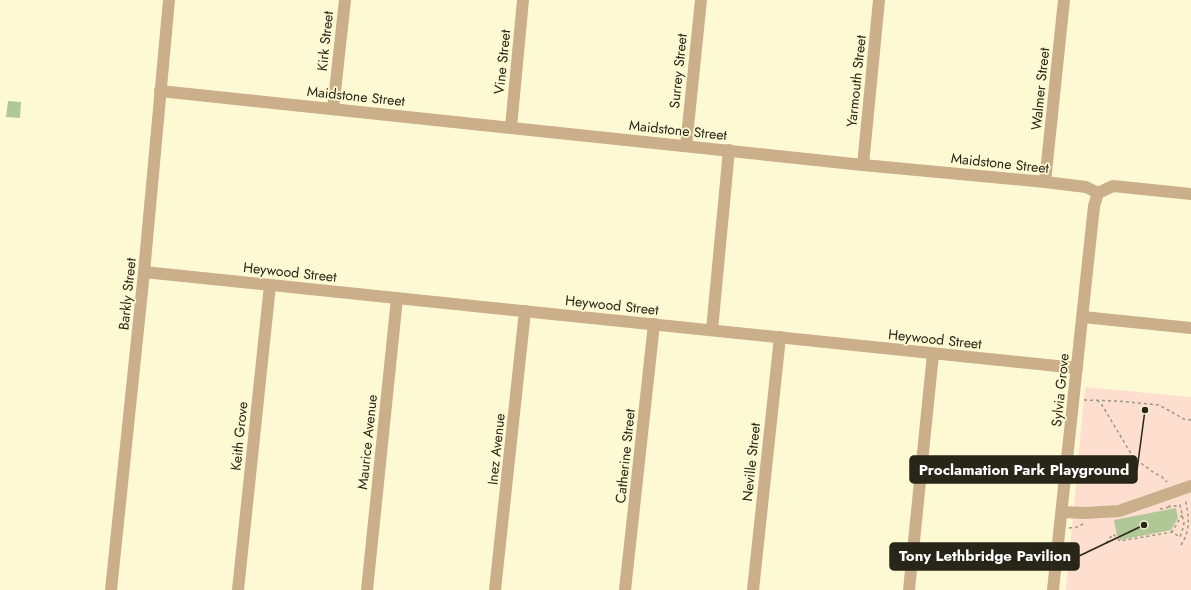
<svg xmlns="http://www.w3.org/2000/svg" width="1191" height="590" font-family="Jost,sans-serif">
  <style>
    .green { fill: #fddecf }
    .building { fill: #afc896 }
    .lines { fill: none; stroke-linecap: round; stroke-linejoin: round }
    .path { stroke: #9b987d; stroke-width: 1.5; stroke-dasharray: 3 3; stroke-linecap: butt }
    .minor { stroke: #cbaf8a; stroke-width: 12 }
    .labels { text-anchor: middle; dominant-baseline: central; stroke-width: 3.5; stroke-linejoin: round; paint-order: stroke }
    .street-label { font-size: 14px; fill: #282618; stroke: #fdf9d3 }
    .leader { fill: none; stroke: #282618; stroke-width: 1.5 }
    .callout-dot { fill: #282618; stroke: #fdf9d3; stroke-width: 1.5 }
    .callout { fill: #282618; stroke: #282618; stroke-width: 1.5 }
    .callout-label { font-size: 15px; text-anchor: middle; font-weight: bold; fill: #fff }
  </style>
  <rect width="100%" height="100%" fill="#fdf9d3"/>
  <polygon class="green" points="1085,387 1191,397 1191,590 1066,590"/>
  <g class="building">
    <polygon points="8,101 21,102 20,118 6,117"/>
    <polygon points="1176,508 1178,518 1171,530 1120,540 1119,536 1117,536 1114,520"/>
  </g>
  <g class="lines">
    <g class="path">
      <polyline points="1084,400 1118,401 1159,405 1184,419 1191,420"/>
      <polyline points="1097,400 1102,405 1130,452 1135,459 1153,472 1162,477 1167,482"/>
      <polyline points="1169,505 1170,507 1180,505 1184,523 1183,528 1180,537 1172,532 1182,515"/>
      <polyline points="1160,509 1170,507"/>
      <polyline points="1069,528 1077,527 1083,524"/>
      <polyline points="1106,543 1113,534 1120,541 1172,532"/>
      <path d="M 1181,545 C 1191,530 1189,515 1185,499"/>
    </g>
    <g class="minor">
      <polyline points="160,91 863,165 1045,182 1086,187 1098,193 1113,186 1191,194"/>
      <polyline points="333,109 345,0"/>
      <polyline points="511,127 523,0"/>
      <polyline points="686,146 701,0"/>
      <polyline points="863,165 879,0"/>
      <polyline points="1045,182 1064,0"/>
      <polyline points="144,272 1077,368"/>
      <polyline points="1083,317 1191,328"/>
      <polyline points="712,330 729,150"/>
      <polyline points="1062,512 1085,513 1119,511 1191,486"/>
      <polyline points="111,590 144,272 169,0"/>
      <polyline points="238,590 270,285"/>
      <polyline points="367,590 397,298"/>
      <polyline points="495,590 525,311"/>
      <polyline points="625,590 654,324"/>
      <polyline points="753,590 780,337"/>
      <polyline points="909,590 933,354"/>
      <polyline points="1053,590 1094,206 1098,193"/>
    </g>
  </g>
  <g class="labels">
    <g class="street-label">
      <text transform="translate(325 41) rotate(-84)">Kirk Street</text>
      <text transform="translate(502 62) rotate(-84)">Vine Street</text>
      <text transform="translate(678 71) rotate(-84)">Surrey Street</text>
      <text transform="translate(856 81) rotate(-84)">Yarmouth Street</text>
      <text transform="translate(1040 89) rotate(-84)">Walmer Street</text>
      <text transform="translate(356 96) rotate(6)">Maidstone Street</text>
      <text transform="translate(678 130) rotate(6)">Maidstone Street</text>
      <text transform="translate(1000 163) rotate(6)">Maidstone Street</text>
      <text transform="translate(290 272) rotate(6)">Heywood Street</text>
      <text transform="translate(127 294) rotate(-84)">Barkly Street</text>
      <text transform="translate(612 305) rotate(6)">Heywood Street</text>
      <text transform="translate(935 339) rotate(6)">Heywood Street</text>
      <text transform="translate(1060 390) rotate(-84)">Sylvia Grove</text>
      <text transform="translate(239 436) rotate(-84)">Keith Grove</text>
      <text transform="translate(367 442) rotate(-84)">Maurice Avenue</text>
      <text transform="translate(496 449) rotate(-84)">Inez Avenue</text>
      <text transform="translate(625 456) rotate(-84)">Catherine Street</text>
      <text transform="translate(751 462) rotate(-84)">Neville Street</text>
    </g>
  </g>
  <path class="leader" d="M1145 410L1137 470M1144 525L1079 556"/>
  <g class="callout-dot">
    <circle cx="1145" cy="410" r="4"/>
    <circle cx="1144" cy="525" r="4"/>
  </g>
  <g class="callout">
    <rect x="910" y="456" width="227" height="27" rx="4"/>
    <rect x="890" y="543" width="189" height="27" rx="4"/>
  </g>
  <g class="callout-label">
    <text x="1024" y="475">Proclamation Park Playground</text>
    <text x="985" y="561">Tony Lethbridge Pavilion</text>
  </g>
</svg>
